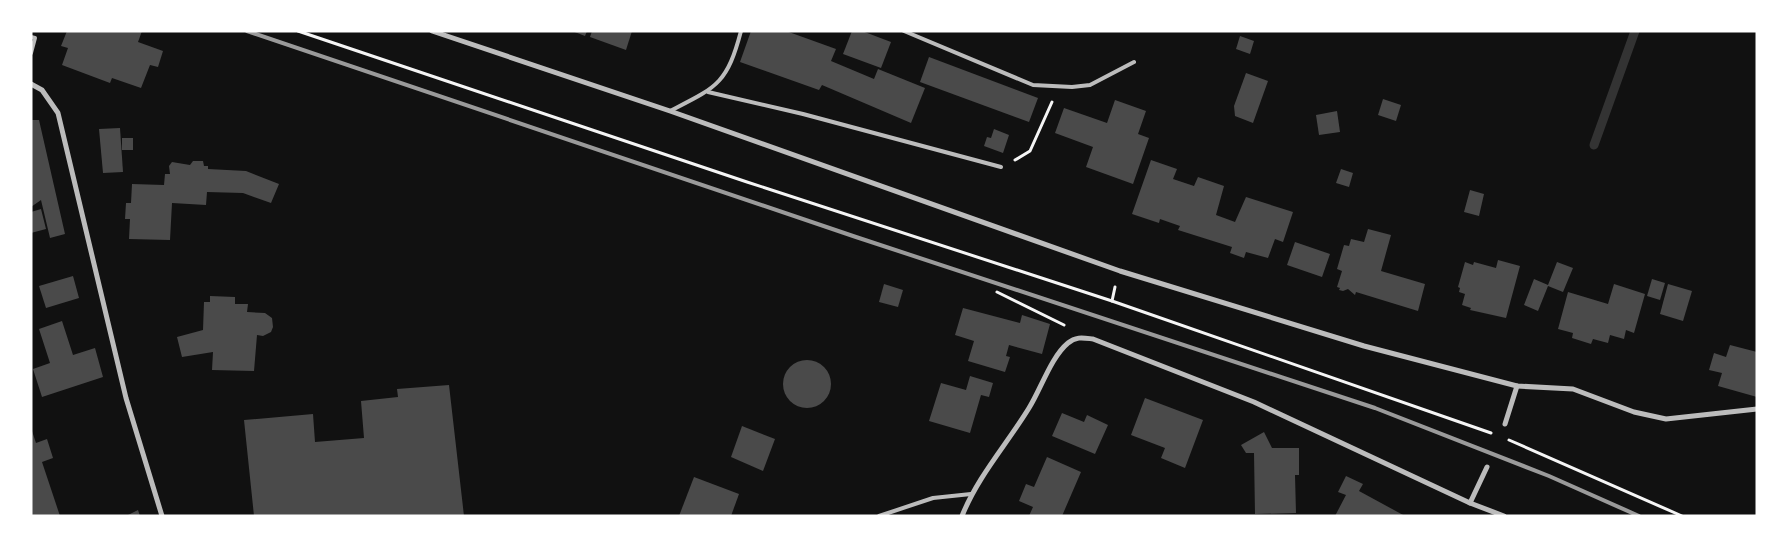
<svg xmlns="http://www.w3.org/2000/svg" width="1788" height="547" font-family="'Titillium Web',sans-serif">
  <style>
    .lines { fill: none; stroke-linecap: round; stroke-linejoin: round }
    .stream { stroke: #333; stroke-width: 9 }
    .building { fill: #4a4a4a }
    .path { stroke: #f5f5f5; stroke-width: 3 }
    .service { stroke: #bcbcbc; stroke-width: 4 }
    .minor { stroke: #bcbcbc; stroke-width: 5 }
    .rail { stroke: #9a9a9a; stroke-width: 4 }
  </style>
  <rect width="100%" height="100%" fill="#111"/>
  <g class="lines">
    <polyline class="stream" points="1594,145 1635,31"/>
  </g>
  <g class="building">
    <polygon points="67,31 142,31 138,42 163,51 158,67 150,65 141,88 112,78 110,83 62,65 68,48 61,46"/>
    <polygon points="572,31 587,31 585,36"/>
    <polygon points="592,31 632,31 626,50 590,37"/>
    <polygon points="751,31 786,31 836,49 831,61 874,79 878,69 925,88 911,123 822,85 819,90 740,62"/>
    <polygon points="852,31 862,31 891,42 881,68 843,54"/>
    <polygon points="1240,36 1254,41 1250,54 1236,49"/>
    <polygon points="929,57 1038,98 1029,122 920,82"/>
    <polygon points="1246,73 1268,81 1253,123 1235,116 1234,106"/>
    <polygon points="1383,99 1401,105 1396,121 1378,115"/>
    <polygon points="1115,100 1146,111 1138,134 1149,138 1133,184 1086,167 1093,147 1055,133 1064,108 1107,123"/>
    <polygon points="1337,111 1340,132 1319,135 1316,115"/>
    <polygon points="31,120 39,120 65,234 50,238 41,200 31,207"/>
    <polygon points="120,128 123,172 103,173 99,129"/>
    <polygon points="994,129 1009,135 1003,153 984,146 987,137 991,138"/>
    <rect x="122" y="138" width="11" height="12"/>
    <polygon points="1151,160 1177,169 1173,179 1194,186 1198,177 1224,186 1216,215 1235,222 1246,197 1293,212 1283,242 1275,239 1268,258 1246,252 1244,258 1230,253 1232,247 1178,230 1180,226 1160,219 1159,223 1132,214"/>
    <polygon points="193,161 203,161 204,166 208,166 208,169 246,171 279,184 271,203 243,193 207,192 206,205 172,203 170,240 129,239 130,219 125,219 126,203 131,203 132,184 164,185 165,174 170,174 169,166 172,162 190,165"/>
    <polygon points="1341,169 1353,173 1349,187 1336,183"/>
    <polygon points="1470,190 1484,194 1479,216 1464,212"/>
    <polygon points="41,209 46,229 31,233 31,212"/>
    <polygon points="1368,229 1391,235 1381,271 1425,284 1418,311 1356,292 1355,295 1348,289 1343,291 1339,290 1340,288 1337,287 1342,271 1337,269 1344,245 1349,246 1351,239 1364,242"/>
    <polygon points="1295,242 1330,254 1322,277 1287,265"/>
    <polygon points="1498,260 1520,266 1506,318 1470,310 1471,308 1462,305 1465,294 1459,292 1460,288 1458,287 1465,262 1473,265 1474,262 1496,268"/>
    <polygon points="1557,262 1573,268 1563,292 1548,286 1538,311 1524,305 1534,279 1548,285"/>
    <polygon points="73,276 79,298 46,308 39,286"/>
    <polygon points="1652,279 1665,283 1660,300 1647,296"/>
    <polygon points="884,284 903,290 898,307 879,302"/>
    <polygon points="1614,284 1645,294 1634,333 1626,330 1624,339 1610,335 1608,343 1593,339 1591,344 1572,338 1573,333 1558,329 1568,292 1608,304"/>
    <polygon points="1668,284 1692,291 1683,321 1660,314"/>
    <polygon points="210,296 235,297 235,304 248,304 247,312 265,313 272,318 273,327 271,332 263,336 257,335 254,371 212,370 213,352 182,357 177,337 203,330 204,302 210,302"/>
    <polygon points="963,308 1020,323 1022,315 1050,324 1042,354 1009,345 1006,356 1010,357 1005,372 968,361 974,341 955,335"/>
    <polygon points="62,321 73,355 95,348 103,377 42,397 33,369 50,363 39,329"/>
    <polygon points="1730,345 1757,352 1757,397 1718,386 1722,373 1709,370 1714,353 1726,357"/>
    <circle cx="807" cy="384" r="24"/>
    <polygon points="970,376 993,383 989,397 981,395 970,433 929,421 941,383 966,390"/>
    <polygon points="449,385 464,516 254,516 244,420 313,414 315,442 364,438 361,401 398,397 397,389"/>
    <polygon points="1145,398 1203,420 1185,468 1161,458 1165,448 1131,435"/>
    <polygon points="1062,413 1084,422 1087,415 1108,425 1095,454 1052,436"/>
    <polygon points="742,426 775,439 763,471 731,457"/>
    <polygon points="31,428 36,443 47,439 53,458 42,462 60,516 31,516"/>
    <polygon points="1264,432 1272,448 1299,448 1299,475 1295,475 1296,513 1255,514 1254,453 1246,453 1241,445"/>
    <polygon points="1047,457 1081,472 1062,516 1029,516 1033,507 1019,501 1026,484 1034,487"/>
    <polygon points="1346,476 1363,484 1359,491 1405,516 1335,516 1346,495 1338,492"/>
    <polygon points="694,477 739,494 731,516 679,516"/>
    <polygon points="138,510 140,516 126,516"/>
  </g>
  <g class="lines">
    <g class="path">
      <polyline points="298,31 747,182 1112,301 1491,433"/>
      <polyline points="1015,160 1030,151 1052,102"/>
      <polyline points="997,292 1064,325"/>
      <polyline points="1112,301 1115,287"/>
      <polyline points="1509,440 1682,516"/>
    </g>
    <g class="service">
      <polyline points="904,31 1033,85 1072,87 1090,85 1134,62"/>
      <polyline points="31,37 35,38 31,53"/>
      <polyline points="708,92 803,114 1001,167"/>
      <path d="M 670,111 C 717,87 727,84 741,31"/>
      <polyline points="879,516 933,498 971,494"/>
    </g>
    <g class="minor">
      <polyline points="432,31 670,111 1120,271 1364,346 1517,386 1573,389 1634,412 1666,419 1757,409"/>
      <polyline points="31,84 42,90 58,113 126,398 162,516"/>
      <polyline points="1505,424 1517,386"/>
      <polyline points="1470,503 1487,467"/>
      <path d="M 962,516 C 978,476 1007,444 1029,408 C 1041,389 1051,357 1068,343 C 1076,336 1084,338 1093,339 L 1254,402 L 1470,503 L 1504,516"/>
    </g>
    <polyline class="rail" points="247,31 856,237 1375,408 1549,476 1639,516"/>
  </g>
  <rect width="1788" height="547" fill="none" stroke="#ffffff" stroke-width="65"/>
</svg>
